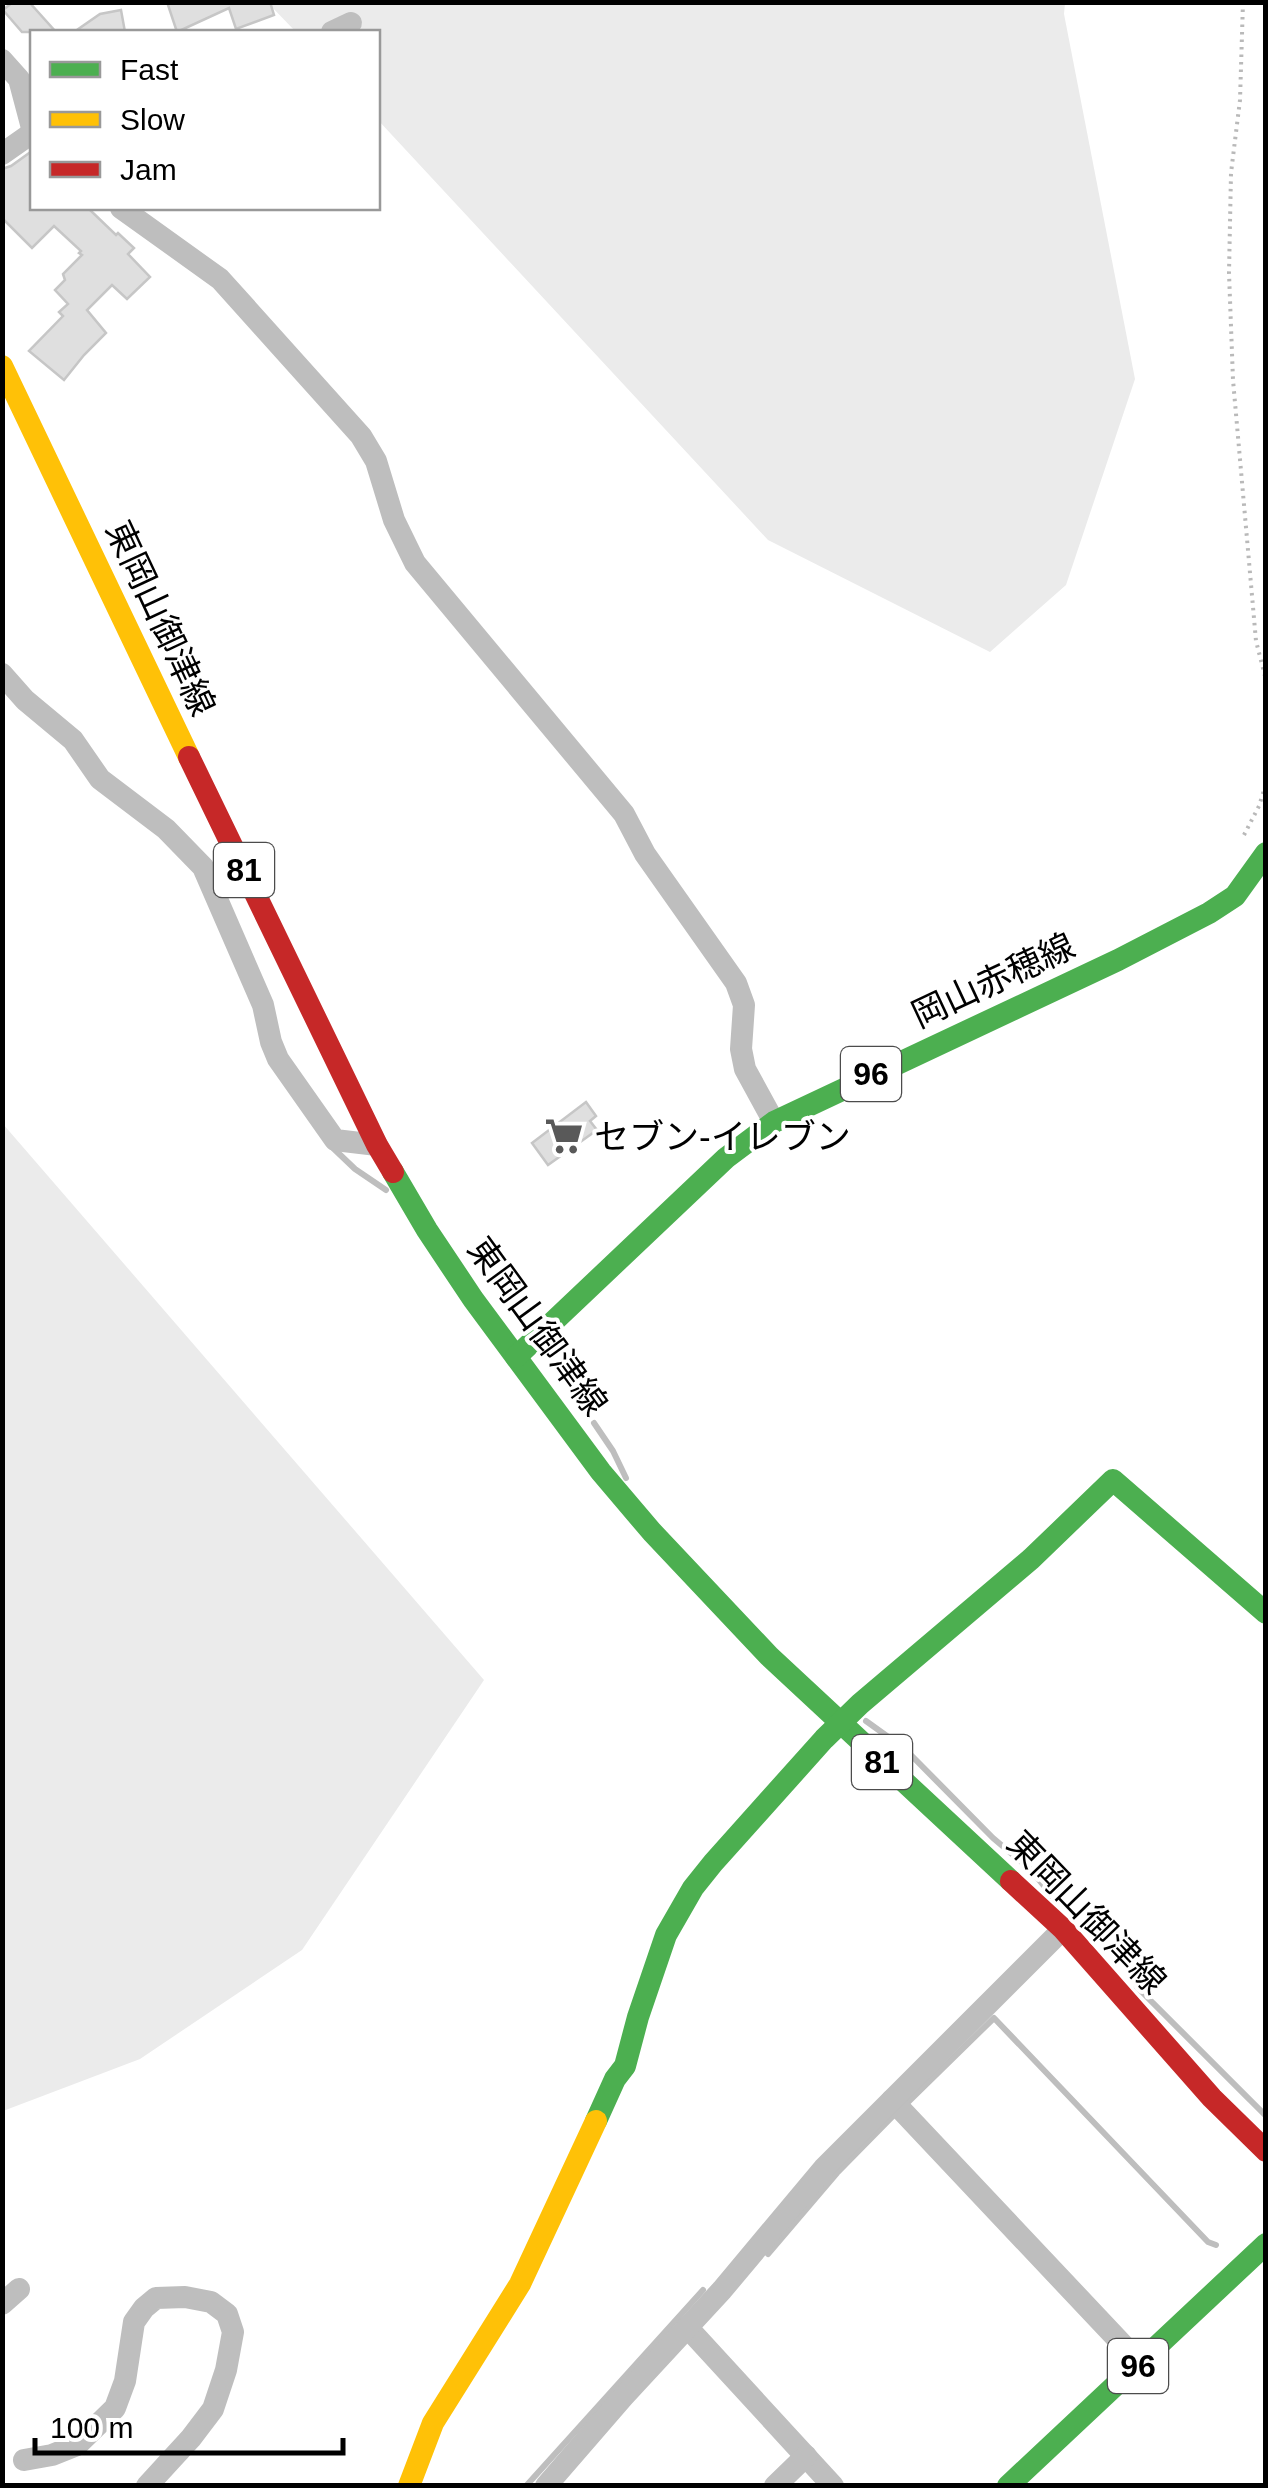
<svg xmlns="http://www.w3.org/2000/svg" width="1268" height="2488" font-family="Helvetica,'Noto Sans JP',sans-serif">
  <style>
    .green { fill: #ebebeb }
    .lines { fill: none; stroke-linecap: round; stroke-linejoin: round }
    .stream { stroke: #bebebe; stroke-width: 6 }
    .building { fill: #dfdfdf; stroke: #c6c6c6; stroke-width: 2.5 }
    .path { stroke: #b9b9b9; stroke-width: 4; stroke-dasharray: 2.5 5; stroke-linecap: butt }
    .street { stroke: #bebebe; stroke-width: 22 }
    .fast { stroke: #4caf50; stroke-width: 22 }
    .slow { stroke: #ffc107; stroke-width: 22 }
    .jam { stroke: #c62828; stroke-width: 22 }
    .labels { text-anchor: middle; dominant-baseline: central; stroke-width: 8; stroke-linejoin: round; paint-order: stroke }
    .shield { fill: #fff; stroke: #4c4c4c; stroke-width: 2.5 }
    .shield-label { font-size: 32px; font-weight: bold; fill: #000 }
    .street-label { font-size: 35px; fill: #000; stroke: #fff }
    .poi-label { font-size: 35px; fill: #000; stroke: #fff; text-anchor: start }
  </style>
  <rect width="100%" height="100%" fill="#fff"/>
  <g class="green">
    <polygon points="268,3 1065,3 1064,14 1135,379 1066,585 990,652 768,540 378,120 378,32 296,32"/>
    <polygon points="3,1124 484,1680 302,1950 140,2059 3,2111"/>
  </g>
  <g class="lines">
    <g class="stream">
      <polyline points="333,1148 355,1169 386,1190"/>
      <polyline points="594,1423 613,1451 626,1478"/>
      <polyline points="866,1721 905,1749 993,1838 1031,1870 1054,1898"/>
      <polyline points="1137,1987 1266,2116"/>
      <polyline points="904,2106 994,2018 1208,2242 1216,2245"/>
      <polyline points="768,2254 837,2173 895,2114"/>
      <polyline points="526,2486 703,2290"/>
    </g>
  </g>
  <g class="building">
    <polygon points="13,2 29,2 56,32 22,32 3,10"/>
    <polygon points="167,2 270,2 274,15 236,29 229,8 177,32"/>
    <polygon points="121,10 125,32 74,32 100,14"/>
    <polygon points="32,151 32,208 88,208 116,235 118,233 134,248 128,254 150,277 127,299 112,285 87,310 106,333 84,355 64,380 29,351 63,316 59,312 68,304 55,290 65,280 63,274 82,255 79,253 81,251 54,226 32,248 2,218 2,169 11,166"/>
    <polygon points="586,1102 596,1116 590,1121 597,1130 548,1165 532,1143"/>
  </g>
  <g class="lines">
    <g class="path">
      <polyline points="1243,2 1240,100 1231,173 1229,273 1233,380 1256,641 1266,680"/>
      <polyline points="1244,835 1259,806 1266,784"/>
    </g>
    <g class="street">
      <polyline points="332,32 351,23"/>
      <polyline points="2,60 19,79 32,128"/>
      <polyline points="2,154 32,133"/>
      <polyline points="121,208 220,279 361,436 376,461 394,520 415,563 624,814 645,854 736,983 744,1005 741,1049 745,1069 774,1122"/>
      <polyline points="2,674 25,700 73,740 100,779 166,829 203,867 263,1005 271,1042 278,1059 335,1140 377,1145"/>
      <polyline points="892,2100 1140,2363"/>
      <polyline points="2,2304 19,2289"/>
      <polyline points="687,2327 833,2486"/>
      <polyline points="24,2460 52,2455 77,2445 115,2408 125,2381 134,2322 144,2308 156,2298 185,2297 211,2302 227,2314 233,2332 226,2370 213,2409 191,2438 147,2486"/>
      <polyline points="546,2486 623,2397 722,2290 824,2168 1063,1929"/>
      <polyline points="775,2486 806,2456"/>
    </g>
    <g class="fast">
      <polyline points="393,1172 427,1230 473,1299 601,1472 652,1532 769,1656 1011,1881"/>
      <polyline points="516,1357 726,1158 774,1122 1118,960 1209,913 1235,896 1266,853"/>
      <polyline points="596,2121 615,2079 625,2066 638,2017 666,1935 693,1888 713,1863 824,1739 860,1704 1031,1559 1113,1480 1266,1613"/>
      <polyline points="1008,2486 1266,2244"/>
    </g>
    <g class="slow">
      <polyline points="2,366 189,757"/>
      <polyline points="409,2486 433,2423 520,2284 596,2121"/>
    </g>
    <g class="jam">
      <polyline points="189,757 377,1145 393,1172"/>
      <polyline points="1011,1881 1063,1929 1212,2098 1266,2151"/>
    </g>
  </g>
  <defs>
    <g id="supermarket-bare" transform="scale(3)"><path d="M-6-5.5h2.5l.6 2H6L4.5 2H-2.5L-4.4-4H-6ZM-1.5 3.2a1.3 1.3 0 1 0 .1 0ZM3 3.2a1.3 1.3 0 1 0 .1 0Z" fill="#595959" stroke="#fff" stroke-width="2.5" paint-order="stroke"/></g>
  </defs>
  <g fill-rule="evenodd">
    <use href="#supermarket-bare" x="564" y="1136"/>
  </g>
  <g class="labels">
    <g class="shield">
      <rect x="214" y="843" width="60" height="54" rx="8"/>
      <rect x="841" y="1047" width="60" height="54" rx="8"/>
      <rect x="852" y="1735" width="60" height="54" rx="8"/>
      <rect x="1108" y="2339" width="60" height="54" rx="8"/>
    </g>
    <g class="shield-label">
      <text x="244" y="870">81</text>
      <text x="871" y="1074">96</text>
      <text x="882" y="1762">81</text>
      <text x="1138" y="2366">96</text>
    </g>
    <g class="street-label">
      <text transform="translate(161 618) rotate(65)">東岡山御津線</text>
      <text transform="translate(993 980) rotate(-25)">岡山赤穂線</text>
      <text transform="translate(538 1326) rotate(54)">東岡山御津線</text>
      <text transform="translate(1087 1912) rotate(46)">東岡山御津線</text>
    </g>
    <g class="poi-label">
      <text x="594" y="1136">セブン-イレブン</text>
    </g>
  </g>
  <rect width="1268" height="2488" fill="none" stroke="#000000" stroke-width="10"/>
  <rect x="30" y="30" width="350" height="180" fill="#ffffff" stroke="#999999" stroke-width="2.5"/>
  <rect x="50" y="62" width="50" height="15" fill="#4caf50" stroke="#999999" stroke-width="2.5"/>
  <text x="120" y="80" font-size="30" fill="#000000">Fast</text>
  <rect x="50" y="112" width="50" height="15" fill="#ffc107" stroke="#999999" stroke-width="2.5"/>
  <text x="120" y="130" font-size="30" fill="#000000">Slow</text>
  <rect x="50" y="162" width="50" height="15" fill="#c62828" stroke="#999999" stroke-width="2.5"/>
  <text x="120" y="180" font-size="30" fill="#000000">Jam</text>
  <path d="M35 2438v15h308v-15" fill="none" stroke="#000000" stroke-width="5"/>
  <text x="50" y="2438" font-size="30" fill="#000000" stroke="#ffffff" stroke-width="8" paint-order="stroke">100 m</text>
</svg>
